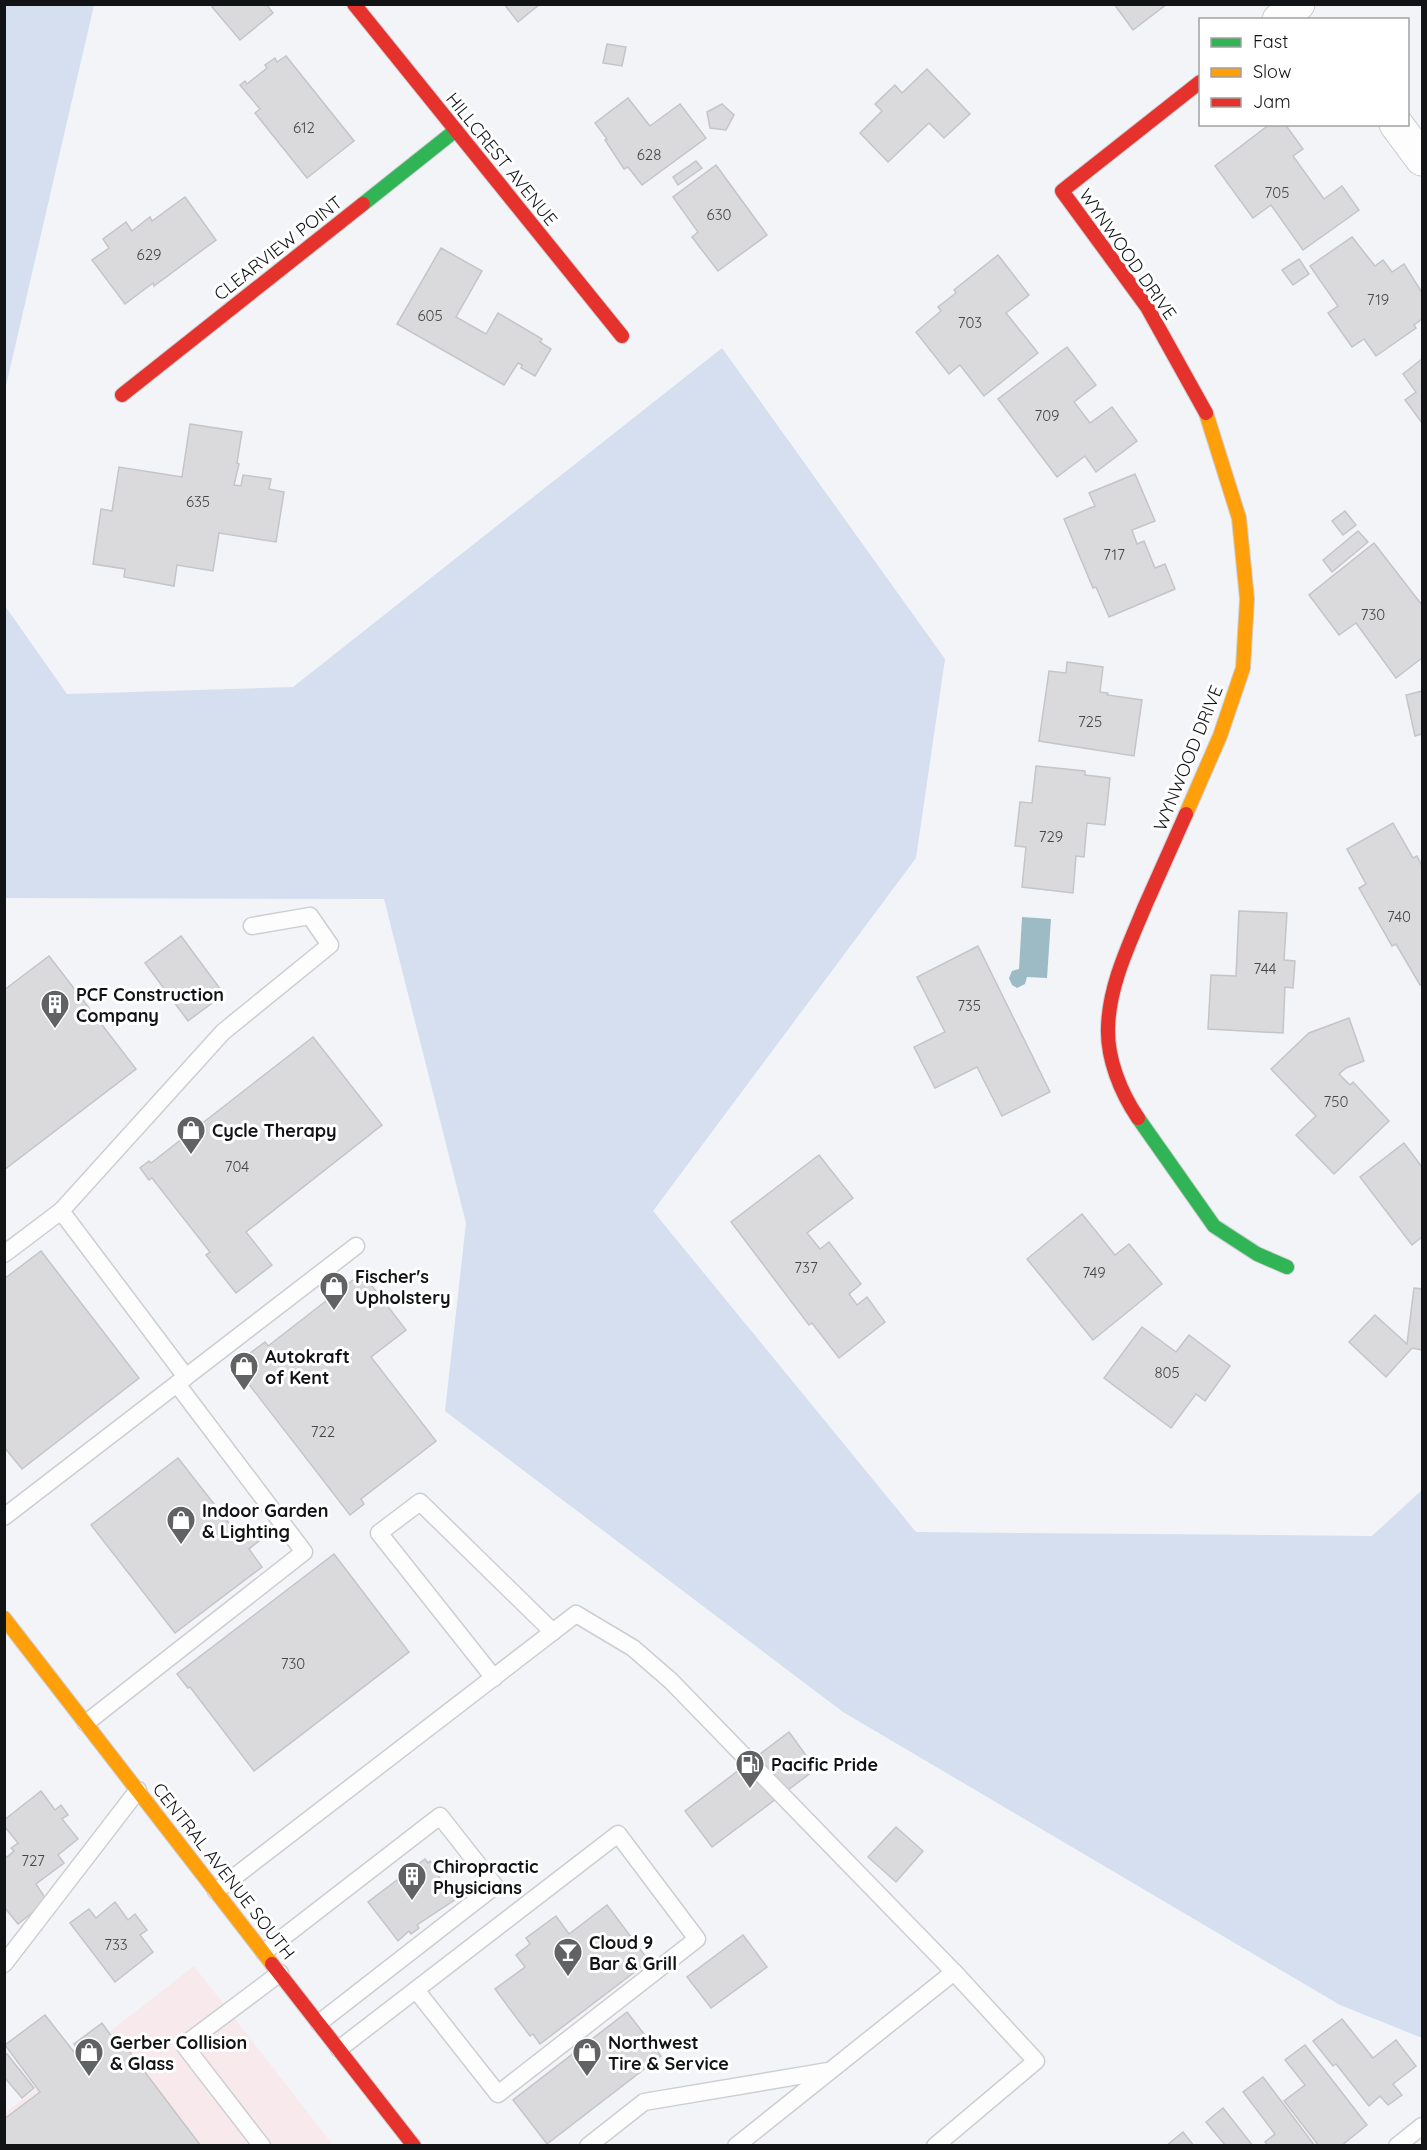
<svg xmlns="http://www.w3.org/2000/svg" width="1427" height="2150" font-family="Quicksand,sans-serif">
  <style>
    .industrial { fill: #f8eaec }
    .green { fill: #d5dff0 }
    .water { fill: #9cbbc5 }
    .building { fill: #dad9dc; stroke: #c5c5c8; stroke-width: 1.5 }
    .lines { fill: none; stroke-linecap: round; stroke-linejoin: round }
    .lane-casing { stroke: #cdced1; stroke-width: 19 }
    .street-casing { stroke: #cdced1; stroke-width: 35 }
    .fast-casing { stroke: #cdced1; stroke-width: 16 }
    .slow-casing { stroke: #cdced1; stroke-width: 16 }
    .jam-casing { stroke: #cdced1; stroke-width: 16 }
    .lane { stroke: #fdfdfe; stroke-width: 16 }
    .street { stroke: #fdfdfe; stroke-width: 33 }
    .fast { stroke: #30b455; stroke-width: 14 }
    .slow { stroke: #ff9f0a; stroke-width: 14 }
    .jam { stroke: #e5322d; stroke-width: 14 }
    .labels { text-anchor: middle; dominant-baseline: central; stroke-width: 6; stroke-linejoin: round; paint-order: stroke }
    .number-label { font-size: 15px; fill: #464649 }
    .street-label { font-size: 18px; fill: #121315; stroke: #fff }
    .poi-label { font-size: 18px; font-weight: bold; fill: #121315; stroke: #fff; text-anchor: start }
  </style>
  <rect width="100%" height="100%" fill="#f2f4f8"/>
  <polygon class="industrial" points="194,1966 333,2145 5,2146 5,2113"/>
  <g class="green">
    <polygon points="5,4 94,5 5,390 4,5"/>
    <polygon points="722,348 945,659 916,858 653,1211 916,1532 1372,1536 1422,1490 1422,2038 1340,2005 843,1712 445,1411 466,1223 384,899 5,898 5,606 67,694 293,687"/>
  </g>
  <polygon class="water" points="1022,917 1051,919 1047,978 1027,977 1025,984 1017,988 1012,985 1009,978 1012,971 1019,969"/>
  <g class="building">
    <polygon points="214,4 266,4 273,13 240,40 212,7"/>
    <polygon points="504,4 540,4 518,22"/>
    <polygon points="1114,4 1167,4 1133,30"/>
    <polygon points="607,44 626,47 622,66 603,63"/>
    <polygon points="286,56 354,141 307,178 255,113 260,109 240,85 245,81 247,84 267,68 265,65 275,58 277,62"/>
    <polygon points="927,69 970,114 944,138 929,123 888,162 860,133 882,111 875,104 895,85 902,93"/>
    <polygon points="628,98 650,126 680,104 706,138 642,185 628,167 624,169 605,140 607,139 595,123"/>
    <polygon points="722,104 734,115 726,130 710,128 707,112"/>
    <polygon points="1270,124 1285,124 1303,149 1293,156 1324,199 1342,186 1359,210 1303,250 1271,205 1253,218 1215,166"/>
    <polygon points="696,161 702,168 678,185 673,177"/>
    <polygon points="716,165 767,235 718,271 692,237 698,232 673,197"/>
    <polygon points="185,197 216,240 154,286 153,283 125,304 92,260 109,248 103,239 126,222 132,231 150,217 152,221"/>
    <polygon points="1352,237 1375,266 1383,260 1392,272 1404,264 1421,291 1422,290 1422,319 1414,325 1416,328 1376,356 1364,339 1352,347 1328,313 1338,306 1310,266"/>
    <polygon points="441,248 482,271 456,317 486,334 498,313 542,339 540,342 551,349 535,376 521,368 522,365 518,363 504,385 397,324"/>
    <polygon points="998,255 1029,295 1006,313 1038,353 984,396 960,365 949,374 916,332 941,311 938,307 956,293 954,290"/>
    <polygon points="1299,259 1309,274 1293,285 1282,270"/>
    <polygon points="1067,347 1096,385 1074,402 1090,423 1112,407 1137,441 1096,472 1085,456 1057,477 998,399"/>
    <polygon points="1422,359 1422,423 1405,400 1416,392 1403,374"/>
    <polygon points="190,424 242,432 237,463 239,464 234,485 241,486 243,475 271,479 269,489 284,492 276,542 219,533 213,571 177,565 174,586 124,577 125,569 93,564 101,509 112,511 119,467 182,477"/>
    <polygon points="1135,474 1155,521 1132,530 1137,544 1144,541 1155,568 1165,564 1175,589 1109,617 1096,587 1093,588 1064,519 1095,506 1089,493"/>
    <polygon points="1345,511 1356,525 1343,535 1332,521"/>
    <polygon points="1358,531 1368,542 1332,572 1323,560"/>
    <polygon points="1374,543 1422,605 1422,658 1396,678 1356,623 1339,635 1309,595"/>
    <polygon points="1067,662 1103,667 1100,692 1108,693 1107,695 1142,700 1134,756 1039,741 1049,671 1066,673"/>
    <polygon points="1422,691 1422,734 1415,736 1406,695"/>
    <polygon points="1036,766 1085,771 1085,775 1110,778 1105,825 1087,823 1084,857 1076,856 1073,893 1022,887 1026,847 1015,846 1020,802 1032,803"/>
    <polygon points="1393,823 1413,858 1417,856 1422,866 1422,984 1420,985 1396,944 1392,946 1359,888 1366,884 1347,849"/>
    <polygon points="1239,911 1287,913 1284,960 1295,961 1293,988 1285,987 1283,1033 1208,1029 1211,975 1236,976"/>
    <polygon points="181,936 224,994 188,1021 145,963"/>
    <polygon points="978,946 1050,1092 1002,1116 977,1067 935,1088 914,1047 945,1032 917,977"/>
    <polygon points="49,956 136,1069 4,1170 4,990"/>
    <polygon points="1349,1018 1364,1061 1346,1068 1339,1074 1350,1085 1353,1082 1389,1121 1334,1174 1296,1135 1316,1116 1271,1069 1309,1033"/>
    <polygon points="313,1037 382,1125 246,1232 272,1265 236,1293 206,1255 210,1252 152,1178 149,1180 140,1168 149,1161 151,1163"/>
    <polygon points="1404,1143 1422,1167 1422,1237 1412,1245 1360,1177"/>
    <polygon points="819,1155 853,1198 807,1233 820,1249 829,1242 861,1284 849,1294 857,1305 867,1297 885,1322 839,1358 812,1323 809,1325 731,1222"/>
    <polygon points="1082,1214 1115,1255 1129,1244 1162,1284 1093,1340 1027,1259"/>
    <polygon points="41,1251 139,1378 22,1469 4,1447 4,1279"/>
    <polygon points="362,1273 406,1330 371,1357 436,1441 361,1499 364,1504 350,1515 234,1365 265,1342 268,1346"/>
    <polygon points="1414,1288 1422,1289 1422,1350 1412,1348 1386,1377 1349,1342 1375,1315 1407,1344"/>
    <polygon points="1142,1327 1176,1352 1189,1335 1230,1366 1205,1401 1196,1394 1171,1428 1104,1378"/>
    <polygon points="178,1458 236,1532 248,1523 260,1540 249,1549 262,1567 175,1633 91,1525"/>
    <polygon points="334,1554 409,1652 254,1771 190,1687 188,1688 177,1674"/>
    <polygon points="789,1732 816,1769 712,1847 685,1811"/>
    <polygon points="41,1791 55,1810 61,1805 68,1815 62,1819 78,1839 58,1855 64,1863 36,1884 47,1901 18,1924 4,1907 4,1855 7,1857 14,1851 11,1848 18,1843 4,1826 4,1820"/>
    <polygon points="896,1827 923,1851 896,1882 868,1857"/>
    <polygon points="425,1859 428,1863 430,1861 439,1871 436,1873 456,1899 417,1925 419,1928 411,1934 409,1931 398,1941 368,1902"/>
    <polygon points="115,1902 128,1920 135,1914 147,1930 140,1935 153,1952 115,1982 70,1923 89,1909 96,1918"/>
    <polygon points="607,1905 649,1961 540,2044 533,2034 530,2036 495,1989 525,1967 516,1955 530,1944 526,1938 556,1916 569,1934"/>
    <polygon points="743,1935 767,1967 711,2008 687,1977"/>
    <polygon points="627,2012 661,2056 547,2144 513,2100"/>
    <polygon points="45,2015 81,2061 85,2058 74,2044 102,2023 112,2037 116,2034 201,2146 4,2146 4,2119 40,2092 5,2045"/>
    <polygon points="1342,2019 1373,2058 1396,2040 1416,2066 1393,2084 1402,2095 1388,2105 1380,2096 1369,2106 1336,2064 1333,2066 1313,2041"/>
    <polygon points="1305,2045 1367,2125 1341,2146 1319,2146 1284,2101 1305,2085 1285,2060"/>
    <polygon points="7,2054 34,2088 22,2098 4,2077 4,2055"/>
    <polygon points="1263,2077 1315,2146 1268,2146 1265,2142 1275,2134 1243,2092"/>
    <polygon points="1223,2108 1253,2146 1226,2146 1206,2122"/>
    <polygon points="1183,2132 1194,2146 1166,2146"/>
  </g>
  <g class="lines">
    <g class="lane-casing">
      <g id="lane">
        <polyline points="61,1211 223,1032 330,945 310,916 252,926"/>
        <polyline points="4,1254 61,1211 186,1377"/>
        <polyline points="4,1517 356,1246"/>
        <polyline points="494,1678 379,1533 420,1502 553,1632"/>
        <polyline points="86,1723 304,1552 177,1384"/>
        <polyline points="216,1891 576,1614 633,1648 671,1681 954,1972"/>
        <polyline points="264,1952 440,1816 495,1886 319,2023"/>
        <polyline points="4,1964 138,1790"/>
        <polyline points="339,2049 618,1834 697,1939 498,2094 416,1990"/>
        <polyline points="262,2146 184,2045 280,1973"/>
        <polyline points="588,2146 644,2102 828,2071"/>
        <polyline points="736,2146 954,1972 1036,2061 935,2146"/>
        <polyline points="1397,2146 1422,2126"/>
      </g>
    </g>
    <g class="street-casing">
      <g id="street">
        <polyline points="1279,20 1298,4"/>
        <polyline points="1396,124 1422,159"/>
      </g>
    </g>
    <g class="fast-casing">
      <g id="fast">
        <polyline points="363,204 456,130"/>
        <polyline points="1138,1118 1214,1226 1257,1254 1287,1267"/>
      </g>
    </g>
    <g class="slow-casing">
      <g id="slow">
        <polyline points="1186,814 1220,736 1243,668 1247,599 1239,518 1206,413"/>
        <polyline points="4,1618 272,1964"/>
      </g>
    </g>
    <g class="jam-casing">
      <g id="jam">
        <polyline points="354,4 622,336"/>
        <polyline points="1200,82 1062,191 1147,307 1206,413"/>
        <polyline points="122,395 363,204"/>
        <path d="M 1138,1118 C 1121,1093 1107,1059 1108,1028 C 1109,985 1129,945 1145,906 C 1159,875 1172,845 1186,814"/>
        <polyline points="272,1964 414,2146"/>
      </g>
    </g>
    <use href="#lane" class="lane"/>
    <use href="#street" class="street"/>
    <use href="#fast" class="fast"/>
    <use href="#slow" class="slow"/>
    <use href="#jam" class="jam"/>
  </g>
  <defs>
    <g id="building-pin" transform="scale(1.5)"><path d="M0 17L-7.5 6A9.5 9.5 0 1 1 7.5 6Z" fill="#606264" stroke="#fff"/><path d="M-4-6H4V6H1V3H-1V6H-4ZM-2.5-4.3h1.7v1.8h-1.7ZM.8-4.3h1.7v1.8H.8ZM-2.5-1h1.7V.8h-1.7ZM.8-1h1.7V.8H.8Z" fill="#fff"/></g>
    <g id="shop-pin" transform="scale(1.5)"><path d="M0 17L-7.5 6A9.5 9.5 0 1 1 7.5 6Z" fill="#606264" stroke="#fff"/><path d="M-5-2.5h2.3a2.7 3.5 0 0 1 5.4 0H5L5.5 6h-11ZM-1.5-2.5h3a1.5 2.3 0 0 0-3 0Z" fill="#fff"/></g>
    <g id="fuel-pin" transform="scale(1.5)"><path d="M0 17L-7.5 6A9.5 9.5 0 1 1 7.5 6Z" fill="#606264" stroke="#fff"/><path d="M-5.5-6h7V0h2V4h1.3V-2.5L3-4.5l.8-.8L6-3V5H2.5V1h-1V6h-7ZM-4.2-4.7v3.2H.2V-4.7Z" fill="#fff"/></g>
    <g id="bar-pin" transform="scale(1.5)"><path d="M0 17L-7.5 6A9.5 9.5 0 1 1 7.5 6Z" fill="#606264" stroke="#fff"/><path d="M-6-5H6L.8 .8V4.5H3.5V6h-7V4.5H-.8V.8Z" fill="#fff"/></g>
  </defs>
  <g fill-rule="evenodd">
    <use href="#building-pin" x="55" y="1004"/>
    <use href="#shop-pin" x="191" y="1130"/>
    <use href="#shop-pin" x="334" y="1286"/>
    <use href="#shop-pin" x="244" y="1366"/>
    <use href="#shop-pin" x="181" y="1520"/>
    <use href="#fuel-pin" x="750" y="1764"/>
    <use href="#building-pin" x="412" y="1876"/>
    <use href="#bar-pin" x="568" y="1952"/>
    <use href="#shop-pin" x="89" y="2052"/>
    <use href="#shop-pin" x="587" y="2052"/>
  </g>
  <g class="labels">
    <g class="number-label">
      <text x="304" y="127">612</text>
      <text x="649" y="154">628</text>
      <text x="1277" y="192">705</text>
      <text x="719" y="214">630</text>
      <text x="149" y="254">629</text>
      <text x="1378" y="299">719</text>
      <text x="430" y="315">605</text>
      <text x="970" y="322">703</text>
      <text x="1047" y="415">709</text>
      <text x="198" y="501">635</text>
      <text x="1114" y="554">717</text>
      <text x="1373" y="614">730</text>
      <text x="1090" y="721">725</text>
      <text x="1051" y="836">729</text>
      <text x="1399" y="916">740</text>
      <text x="1265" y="968">744</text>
      <text x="969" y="1005">735</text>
      <text x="1336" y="1101">750</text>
      <text x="237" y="1166">704</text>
      <text x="806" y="1267">737</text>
      <text x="1094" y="1272">749</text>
      <text x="1167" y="1372">805</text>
      <text x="323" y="1431">722</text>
      <text x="293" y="1663">730</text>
      <text x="33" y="1860">727</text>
      <text x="116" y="1944">733</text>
    </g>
    <g class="street-label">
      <text transform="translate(502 159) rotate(51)">HILLCREST AVENUE</text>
      <text transform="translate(278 248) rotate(-38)">CLEARVIEW POINT</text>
      <text transform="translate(1128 254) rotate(55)">WYNWOOD DRIVE</text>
      <text transform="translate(1188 758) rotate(-68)">WYNWOOD DRIVE</text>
      <text transform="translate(224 1871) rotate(52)">CENTRAL AVENUE SOUTH</text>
    </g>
    <g class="poi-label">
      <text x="76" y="994">PCF Construction<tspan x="76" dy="21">Company</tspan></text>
      <text x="212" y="1130">Cycle Therapy</text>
      <text x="355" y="1276">Fischer's<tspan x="355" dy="21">Upholstery</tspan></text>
      <text x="265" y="1356">Autokraft<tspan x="265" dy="21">of Kent</tspan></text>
      <text x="202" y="1510">Indoor Garden<tspan x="202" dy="21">&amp; Lighting</tspan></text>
      <text x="771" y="1764">Pacific Pride</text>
      <text x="433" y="1866">Chiropractic<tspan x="433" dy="21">Physicians</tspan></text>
      <text x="589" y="1942">Cloud 9<tspan x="589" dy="21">Bar &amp; Grill</tspan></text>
      <text x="110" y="2042">Gerber Collision<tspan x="110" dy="21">&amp; Glass</tspan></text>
      <text x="608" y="2042">Northwest<tspan x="608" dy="21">Tire &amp; Service</tspan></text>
    </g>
  </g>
  <rect width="1427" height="2150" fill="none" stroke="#121315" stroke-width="12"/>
  <rect x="1199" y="18" width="210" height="108" fill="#ffffff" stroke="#a0a1a1" stroke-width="1.5"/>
  <rect x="1211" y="38" width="30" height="9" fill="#30b455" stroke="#a0a1a1" stroke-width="1.5"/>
  <text x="1253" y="48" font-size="18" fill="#121315">Fast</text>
  <rect x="1211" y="68" width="30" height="9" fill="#ff9f0a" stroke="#a0a1a1" stroke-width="1.5"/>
  <text x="1253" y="78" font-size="18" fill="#121315">Slow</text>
  <rect x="1211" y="98" width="30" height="9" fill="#e5322d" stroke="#a0a1a1" stroke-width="1.5"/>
  <text x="1253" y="108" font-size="18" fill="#121315">Jam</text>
</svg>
